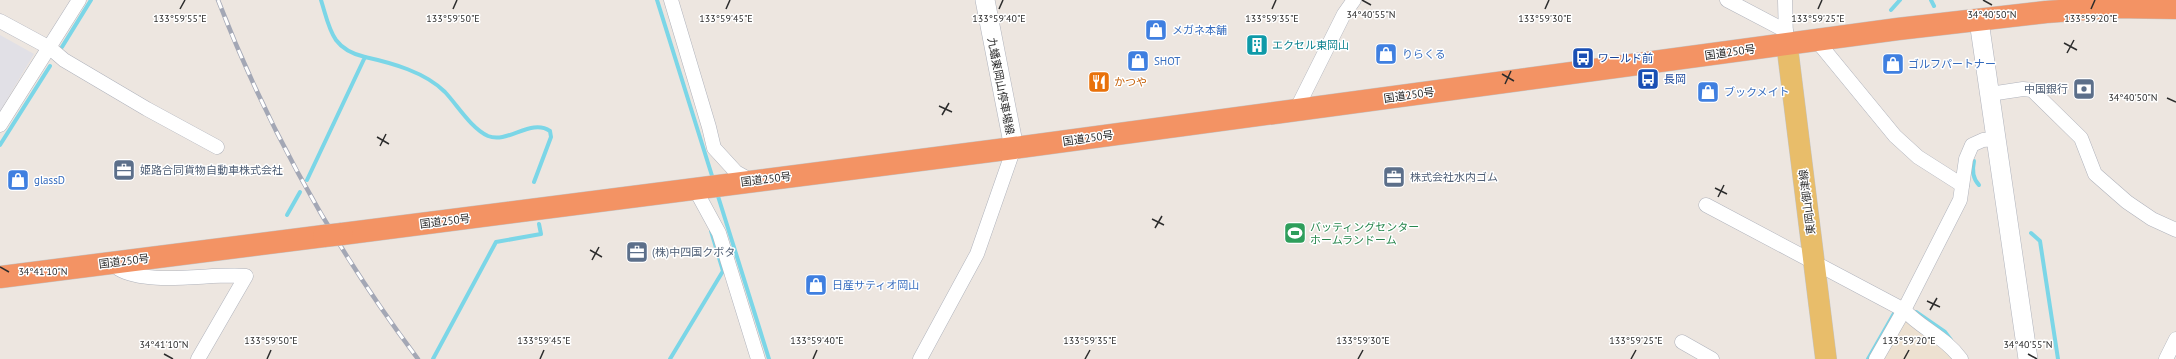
<svg xmlns="http://www.w3.org/2000/svg" width="2176" height="359" font-family="'PT Sans','Noto Sans JP',sans-serif">
  <style>
    .industrial { fill: #e1e0e6 }
    .education { fill: #ede1d1 }
    .lines { fill: none; stroke-linecap: round; stroke-linejoin: round }
    .stream { stroke: #7bd6e7; stroke-width: 4 }
    .street-casing { stroke: #b0b3bc; stroke-width: 15 }
    .secondary-casing { stroke: #b0b3bc; stroke-width: 20 }
    .primary-casing { stroke: #c4c4c4; stroke-width: 22 }
    .highway-casing { stroke: #c4c4c4; stroke-width: 23 }
    .street { stroke: #fff; stroke-width: 14 }
    .secondary { stroke: #fff; stroke-width: 19 }
    .primary { stroke: #e8bd6a; stroke-width: 21 }
    .highway { stroke: #f39364; stroke-width: 22 }
    .rail-casing { stroke: #a3a7b5; stroke-width: 4.5 }
    .rail { stroke: #fff; stroke-width: 3; stroke-dasharray: 9; stroke-linecap: butt }
    .highway-bridge-casing { stroke: #c4c4c4; stroke-width: 23; stroke-linecap: butt }
    .highway-bridge { stroke: #f39364; stroke-width: 22 }
    .ticks { fill: none; stroke: #2c2c2c; stroke-width: 1.5 }
    .labels { text-anchor: middle; dominant-baseline: central; stroke-width: 3; stroke-linejoin: round; paint-order: stroke }
    .shop-label { font-size: 11px; fill: #366cbe; stroke: #fff; text-anchor: start }
    .culture-label { font-size: 11px; fill: #0d838f; stroke: #fff; text-anchor: start }
    .street-label { font-size: 11px; fill: #2c2c2c; stroke: #fff }
    .transit-label { font-size: 11px; fill: #164399; stroke: #fff; text-anchor: start }
    .food-label { font-size: 11px; fill: #c56008; stroke: #fff; text-anchor: start }
    .service-label { font-size: 11px; fill: #4e5e75; stroke: #fff; text-anchor: start }
    .leisure-label { font-size: 11px; fill: #27864d; stroke: #fff; text-anchor: start }
    .ticks-label { font-size: 10px; text-anchor: middle; fill: #2c2c2c; stroke: #fff; stroke-width: 3; stroke-linejoin: round; paint-order: stroke }
  </style>
  <rect width="100%" height="100%" fill="#ede6e0"/>
  <polygon class="industrial" points="0,35 34,54 0,111"/>
  <polygon class="education" points="1906,319 1957,359 1881,359"/>
  <g class="lines">
    <g class="stream">
      <polyline points="657,0 713,179"/>
      <polyline points="1931,0 1934,6"/>
      <polyline points="1891,10 1900,0"/>
      <polyline points="62,47 91,0"/>
      <path d="M 365,57 C 392,63 425,72 445,92 C 458,106 471,128 488,136 C 508,144 531,118 550,131 L 551,137 L 534,182"/>
      <polyline points="0,145 50,66"/>
      <path d="M 1974,161 C 1972,170 1972,178 1979,185"/>
      <path d="M 307,180 L 365,57 C 331,49 330,29 321,0"/>
      <polyline points="717,193 769,359"/>
      <polyline points="287,215 300,192"/>
      <polyline points="2031,233 2040,241 2058,359"/>
      <polyline points="1916,312 1945,332 1951,340"/>
      <polyline points="433,359 496,242 541,234 539,224"/>
      <polyline points="670,359 723,271 711,231"/>
      <polyline points="1868,359 1896,310"/>
    </g>
    <g class="street-casing">
      <g id="street">
        <polyline points="671,0 709,127 714,148 736,172 752,181"/>
        <polyline points="1727,0 1786,31"/>
        <polyline points="1785,0 1786,39"/>
        <polyline points="0,21 50,48 64,60 147,109 217,147"/>
        <polyline points="1817,41 1895,136 1918,157 1962,185"/>
        <polyline points="1990,94 2023,89 2032,90 2081,138 2095,174 2127,202 2152,219 2176,230"/>
        <polyline points="1296,110 1344,14 1354,0"/>
        <polyline points="0,125 79,0"/>
        <polyline points="695,189 719,233 758,359"/>
        <path d="M 1706,205 L 1904,310 C 1922,329 1946,338 1961,359"/>
        <path d="M 116,262 L 119,269 C 148,286 211,273 246,276 L 198,359"/>
        <polyline points="1682,342 1712,359"/>
        <polyline points="920,359 977,254 1014,148"/>
        <polyline points="1876,359 1904,310 1960,200 1966,159 1972,145 1983,140 1996,139"/>
        <polyline points="2166,359 2176,339"/>
      </g>
    </g>
    <g class="secondary-casing">
      <g id="secondary">
        <polyline points="985,0 1014,148"/>
        <polyline points="1979,21 2028,359"/>
      </g>
    </g>
    <g class="primary-casing">
      <polyline id="primary" points="1787,45 1826,359"/>
    </g>
    <g class="highway-casing">
      <g id="highway">
        <polyline points="342,234 1014,148 1898,29 2046,12 2114,7 2176,8"/>
        <polyline points="0,277 324,236"/>
      </g>
    </g>
    <use href="#street" class="street"/>
    <use href="#secondary" class="secondary"/>
    <use href="#primary" class="primary"/>
    <use href="#highway" class="highway"/>
    <g class="rail-casing">
      <path id="rail" d="M 218,0 C 268,129 335,249 418,359"/>
    </g>
    <use href="#rail" class="rail"/>
    <g class="highway-bridge-casing">
      <polyline id="highway-bridge" points="324,236 342,234"/>
    </g>
    <use href="#highway-bridge" class="highway-bridge"/>
  </g>
  <path class="ticks" d="M 1362,0 L 1371,5M 1983,0 L 1992,5M 180,9 L 185,0M 453,9 L 457,0M 726,9 L 730,0M 999,9 L 1003,0M 1272,9 L 1276,0M 1545,9 L 1549,0M 1818,9 L 1822,0M 2091,9 L 2095,0M 2064,43 L 2077,50M 2067,53 L 2074,40M 1502,74 L 1514,81M 1505,84 L 1511,71M 2167,98 L 2176,102M 939,106 L 952,112M 942,115 L 949,103M 377,137 L 389,144M 380,146 L 386,134M 1715,188 L 1727,194M 1718,197 L 1724,185M 1152,219 L 1164,225M 1155,228 L 1162,216M 590,250 L 602,257M 592,260 L 599,247M 0,267 L 9,272M 1927,301 L 1940,307M 1930,310 L 1937,298M 164,354 L 173,359M 2028,354 L 2037,359M 267,359 L 271,350M 540,359 L 544,350M 813,359 L 817,350M 1085,359 L 1090,350M 1358,359 L 1363,350M 1631,359 L 1636,350M 1904,359 L 1909,350"/>
  <defs>
    <g id="shop-square" transform="scale(1.15)"><rect x="-9" y="-9" width="18" height="18" rx="4" fill="#3f7fe0" stroke="#fff"/><path d="M-5-2.5h2.3a2.7 3.5 0 0 1 5.4 0H5L5.5 6h-11ZM-1.5-2.5h3a1.5 2.3 0 0 0-3 0Z" fill="#fff"/></g>
    <g id="building-square" transform="scale(1.15)"><rect x="-9" y="-9" width="18" height="18" rx="4" fill="#0f9aa8" stroke="#fff"/><path d="M-4-6H4V6H1V3H-1V6H-4ZM-2.5-4.3h1.7v1.8h-1.7ZM.8-4.3h1.7v1.8H.8ZM-2.5-1h1.7V.8h-1.7ZM.8-1h1.7V.8H.8Z" fill="#fff"/></g>
    <g id="bus-square" transform="scale(1.15)"><rect x="-9" y="-9" width="18" height="18" rx="4" fill="#1a4fb4" stroke="#fff"/><path d="M-5-6H5V4H4V6H2V4H-2V6H-4V4H-5ZM-3.5-4V0h7V-4ZM-3.5 1.2v1.5H-2V1.2ZM2 1.2v1.5H3.5V1.2Z" fill="#fff"/></g>
    <g id="restaurant-square" transform="scale(1.15)"><rect x="-9" y="-9" width="18" height="18" rx="4" fill="#e8710a" stroke="#fff"/><path d="M-5-6h1v4h1v-4h1v4h1v-4h1v5L-1.5 .5V6h-2V.5L-5-1ZM5-6V6H3V1.5H1.5Q1.5-4 5-6Z" fill="#fff"/></g>
    <g id="bank-square" transform="scale(1.15)"><rect x="-9" y="-9" width="18" height="18" rx="4" fill="#5c6f8a" stroke="#fff"/><path d="M-6-4H6V4H-6ZM0-2.3a2.3 2.3 0 1 0 0 4.6a2.3 2.3 0 1 0 0-4.6Z" fill="#fff"/></g>
    <g id="office-square" transform="scale(1.15)"><rect x="-9" y="-9" width="18" height="18" rx="4" fill="#5c6f8a" stroke="#fff"/><path d="M-6-3h4V-5.5h4V-3h4V5H-6ZM-1-4.5V-3h2v-1.5ZM-6 0V1H6V0Z" fill="#fff"/></g>
    <g id="stadium-square" transform="scale(1.15)"><rect x="-9" y="-9" width="18" height="18" rx="4" fill="#2e9e5b" stroke="#fff"/><path d="M0-5a6.5 5 0 1 0 0 10a6.5 5 0 1 0 0-10ZM-3.5-1.8h7v3.6h-7Z" fill="#fff"/></g>
  </defs>
  <g fill-rule="evenodd">
    <use href="#shop-square" x="1156" y="30"/>
    <use href="#building-square" x="1257" y="45"/>
    <use href="#shop-square" x="1386" y="54"/>
    <use href="#bus-square" x="1583" y="58"/>
    <use href="#shop-square" x="1138" y="61"/>
    <use href="#shop-square" x="1893" y="64"/>
    <use href="#bus-square" x="1648" y="79"/>
    <use href="#restaurant-square" x="1099" y="82"/>
    <use href="#bank-square" x="2084" y="89"/>
    <use href="#shop-square" x="1708" y="92"/>
    <use href="#office-square" x="124" y="170"/>
    <use href="#office-square" x="1394" y="177"/>
    <use href="#shop-square" x="18" y="180"/>
    <use href="#stadium-square" x="1295" y="233"/>
    <use href="#office-square" x="637" y="252"/>
    <use href="#shop-square" x="816" y="285"/>
  </g>
  <g class="labels">
    <g class="shop-label">
      <text x="1172" y="30">メガネ本舗</text>
      <text x="1402" y="54">りらくる</text>
      <text x="1154" y="61">SHOT</text>
      <text x="1908" y="64">ゴルフパートナー</text>
      <text x="1724" y="92">ブックメイト</text>
      <text x="34" y="180">glassD</text>
      <text x="832" y="285">日産サティオ岡山</text>
    </g>
    <g class="culture-label">
      <text x="1272" y="45">エクセル東岡山</text>
    </g>
    <g class="street-label">
      <text transform="translate(1730 52) rotate(-8)">国道250号</text>
      <text transform="translate(1001 86) rotate(79)">九蟠東岡山停車場線</text>
      <text transform="translate(1409 95) rotate(-8)">国道250号</text>
      <text transform="translate(1088 138) rotate(-8)">国道250号</text>
      <text transform="translate(766 179) rotate(-7)">国道250号</text>
      <text transform="translate(1807 202) rotate(-97)">東岡山御津線</text>
      <text transform="translate(445 221) rotate(-7)">国道250号</text>
      <text transform="translate(124 261) rotate(-7)">国道250号</text>
    </g>
    <g class="transit-label">
      <text x="1598" y="58">ワールド前</text>
      <text x="1664" y="79">長岡</text>
    </g>
    <g class="food-label">
      <text x="1114" y="82">かつや</text>
    </g>
    <g class="service-label">
      <text x="2068" y="89" text-anchor="end">中国銀行</text>
      <text x="140" y="170">姫路合同貨物自動車株式会社</text>
      <text x="1410" y="177">株式会社水内ゴム</text>
      <text x="652" y="252">(株)中四国クボタ</text>
    </g>
    <g class="leisure-label">
      <text x="1310" y="227">バッティングセンター<tspan x="1310" dy="13">ホームランドーム</tspan></text>
    </g>
  </g>
  <g class="ticks-label">
    <text x="1992" y="18">34°40'50"N</text>
    <text x="1371" y="18">34°40'55"N</text>
    <text x="180" y="22">133°59'55"E</text>
    <text x="453" y="22">133°59'50"E</text>
    <text x="999" y="22">133°59'40"E</text>
    <text x="1272" y="22">133°59'35"E</text>
    <text x="1545" y="22">133°59'30"E</text>
    <text x="1818" y="22">133°59'25"E</text>
    <text x="2091" y="22">133°59'20"E</text>
    <text x="726" y="22">133°59'45"E</text>
    <text x="2133" y="101">34°40'50"N</text>
    <text x="43" y="275">34°41'10"N</text>
    <text x="271" y="344">133°59'50"E</text>
    <text x="544" y="344">133°59'45"E</text>
    <text x="817" y="344">133°59'40"E</text>
    <text x="1090" y="344">133°59'35"E</text>
    <text x="1363" y="344">133°59'30"E</text>
    <text x="1636" y="344">133°59'25"E</text>
    <text x="1909" y="344">133°59'20"E</text>
    <text x="164" y="348">34°41'10"N</text>
    <text x="2028" y="348">34°40'55"N</text>
  </g>
</svg>
